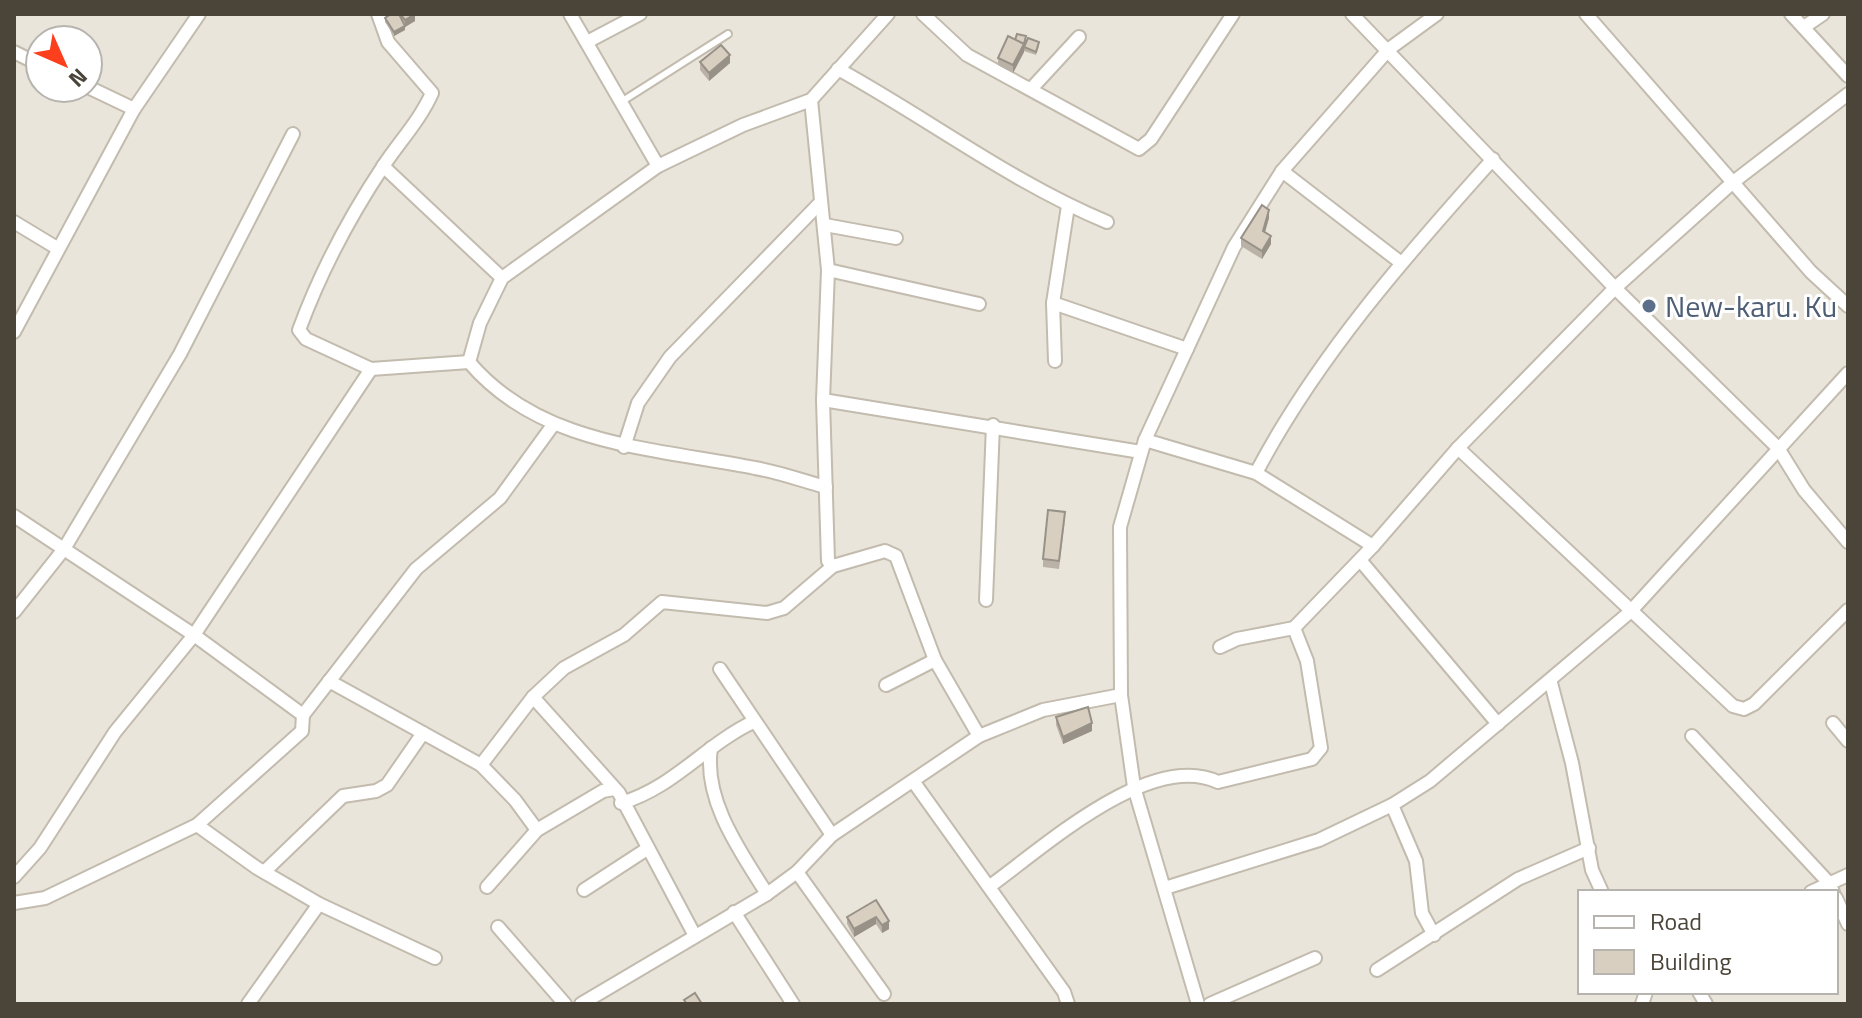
<svg xmlns="http://www.w3.org/2000/svg" width="1862" height="1018" font-family="'Titillium Web',sans-serif">
  <style>
    .residential { fill: #eae5da; fill-rule: evenodd }
    .lines { fill: none; stroke-linecap: round; stroke-linejoin: round }
    .service-casing { stroke: #c2bbae; stroke-width: 10 }
    .minor-casing { stroke: #c2bbae; stroke-width: 16 }
    .service { stroke: #fff; stroke-width: 6 }
    .minor { stroke: #fff; stroke-width: 12 }
    .wall { fill: #bab2a6 }
    .shaded-wall { fill: #979187 }
    .building { fill: #d8cfc1; stroke: #979187; stroke-width: 2 }
    .service-dot { fill: #5c6f8a; stroke: #fff; stroke-width: 3 }
    .labels { text-anchor: middle; dominant-baseline: central; stroke-width: 6; stroke-linejoin: round; paint-order: stroke }
    .service-label { font-size: 30px; fill: #4e5e75; stroke: #fff; text-anchor: start }
  </style>
  <rect width="100%" height="100%" fill="#f6f3ec"/>
  <path class="residential" d="M 14,14 L 1848,14 L 1848,1004 L 14,1004 ZM 40,40 L 88,40 L 88,88 L 40,88 ZM 1580,892 L 1836,892 L 1836,992 L 1580,992 Z"/>
  <g class="lines">
    <g class="service-casing">
      <polyline id="service" points="621,102 728,34"/>
    </g>
    <g class="minor-casing">
      <g id="minor">
        <path d="M 378,14 L 388,42 L 432,93 C 420,120 400,141 384,165 C 350,216 320,273 299,330 L 306,339 L 371,369 L 469,362"/>
        <polyline points="570,14 658,166"/>
        <polyline points="923,14 967,55 1139,149 1151,139 1233,14"/>
        <polyline points="1352,14 1615,288 1778,448 1804,490 1848,542"/>
        <polyline points="1586,14 1811,272 1848,306"/>
        <polyline points="1791,14 1848,76"/>
        <polyline points="1804,27 1823,14"/>
        <polyline points="587,42 640,14"/>
        <polyline points="14,52 40,65"/>
        <path d="M 838,69 C 929,119 1011,182 1107,222"/>
        <polyline points="88,87 134,109"/>
        <polyline points="1031,89 1079,37"/>
        <polyline points="811,100 828,270 823,400 828,561 833,566"/>
        <polyline points="383,166 502,278"/>
        <polyline points="1282,171 1400,262"/>
        <polyline points="14,222 57,248"/>
        <polyline points="825,225 896,238"/>
        <polyline points="828,270 979,304"/>
        <polyline points="1053,303 1187,349"/>
        <polyline points="14,332 134,109 199,14"/>
        <polyline points="1055,361 1053,303 1068,206"/>
        <polyline points="469,362 480,323 502,278 658,166 743,125 811,100 888,14"/>
        <path d="M 469,362 C 540,446 654,448 755,468 C 779,472 803,481 826,487"/>
        <polyline points="823,400 1141,452"/>
        <polyline points="1145,440 1256,473 1373,546"/>
        <polyline points="624,447 638,403 670,357 819,204"/>
        <polyline points="1458,448 1733,706 1744,709 1754,704 1848,610"/>
        <path d="M 1256,473 C 1317,357 1406,256 1493,159"/>
        <polyline points="14,516 194,635 303,715"/>
        <polyline points="1360,560 1498,724"/>
        <polyline points="986,600 993,425"/>
        <polyline points="14,612 64,549 180,354 293,134"/>
        <polyline points="1220,647 1237,639 1294,628 1373,546 1458,448 1615,288 1732,183 1848,94"/>
        <polyline points="720,669 832,835"/>
        <polyline points="329,681 481,765 515,800 537,830"/>
        <polyline points="1551,683 1572,763 1592,870 1602,892"/>
        <polyline points="886,685 935,660"/>
        <polyline points="533,697 619,793 694,934"/>
        <polyline points="1833,723 1848,741"/>
        <polyline points="1692,736 1829,883 1833,892"/>
        <path d="M 711,748 C 703,800 740,851 767,894"/>
        <polyline points="481,765 533,697 564,668 624,635 662,602 767,613 784,608 833,566 885,551 896,556 935,660 979,736"/>
        <polyline points="913,781 1064,992 1068,1004"/>
        <path d="M 621,803 C 673,788 705,745 753,722"/>
        <polyline points="1392,805 1416,861 1422,913 1434,935"/>
        <polyline points="197,825 257,868 319,904 435,958"/>
        <polyline points="264,872 343,796 376,791 387,785 423,733"/>
        <polyline points="797,872 884,994"/>
        <polyline points="14,877 40,848 115,732 194,635 371,369"/>
        <path d="M 990,886 C 1043,848 1150,750 1218,782 L 1312,759 L 1321,748 L 1307,661 L 1294,628"/>
        <polyline points="487,887 537,830 603,791 614,789"/>
        <polyline points="1165,888 1319,840 1392,805 1430,781 1630,612 1848,373"/>
        <polyline points="584,890 647,849"/>
        <polyline points="1811,892 1848,875"/>
        <polyline points="1836,898 1848,924"/>
        <polyline points="14,903 45,898 197,825 302,731 303,715 416,569 500,498 553,425"/>
        <polyline points="734,912 793,1004"/>
        <polyline points="498,927 565,1004"/>
        <polyline points="1377,970 1518,879 1589,848"/>
        <polyline points="1699,992 1706,1004"/>
        <polyline points="248,1004 319,904"/>
        <polyline points="581,1004 767,894 797,872 832,835 979,736 1043,710 1121,695"/>
        <polyline points="1198,1004 1134,787 1121,695 1120,527 1145,440 1234,247 1282,171 1389,49 1437,14"/>
        <polyline points="1210,1004 1315,958"/>
        <polyline points="1642,1004 1646,992"/>
      </g>
    </g>
    <use href="#service" class="service"/>
    <use href="#minor" class="minor"/>
  </g>
  <g class="wall">
    <polygon points="391,14 415,14 415,21 405,27 405,30 394,36 385,22 385,18"/>
    <polygon points="1015,40 1026,40 1024,52 1013,73 998,65 998,58"/>
    <polygon points="1039,46 1036,55 1024,51 1024,47"/>
    <polygon points="700,62 730,63 709,81 700,70"/>
    <polygon points="1269,218 1265,232 1271,244 1262,259 1241,246 1241,238"/>
    <polygon points="1065,519 1059,569 1043,567 1043,559"/>
    <polygon points="1056,717 1092,731 1063,744 1056,725"/>
    <polygon points="876,900 889,929 882,933 876,924 854,937 847,924 847,917"/>
  </g>
  <g class="shaded-wall">
    <polygon points="415,14 415,21 405,27 405,30 394,36 394,32 405,26 405,20"/>
    <polygon points="1026,36 1024,52 1013,73 1013,65"/>
    <polygon points="730,55 730,63 709,81 709,73"/>
    <polygon points="1269,210 1269,218 1263,239 1263,231"/>
    <polygon points="1271,236 1271,244 1262,259 1262,251"/>
    <polygon points="1092,723 1092,731 1063,744 1063,737"/>
    <polygon points="876,917 876,924 854,937 854,929"/>
    <polygon points="889,921 889,929 882,933 882,925"/>
  </g>
  <g class="building">
    <polygon points="391,14 399,14 405,26 394,32 385,18"/>
    <polygon points="400,14 415,14 405,20"/>
    <polygon points="1017,34 1026,36 1024,44 1015,40"/>
    <polygon points="1008,36 1024,44 1013,65 998,58"/>
    <polygon points="1028,38 1039,42 1036,52 1024,47"/>
    <polygon points="721,45 730,55 709,73 700,62"/>
    <polygon points="1262,205 1269,210 1263,231 1271,236 1262,251 1241,238"/>
    <polygon points="1048,510 1065,512 1059,561 1043,559"/>
    <polygon points="1088,707 1092,723 1063,737 1056,717"/>
    <polygon points="876,900 889,921 882,925 876,917 854,929 847,917"/>
    <polygon points="695,993 702,1004 687,1004 684,1000"/>
  </g>
  <circle class="service-dot" cx="1649" cy="306" r="8"/>
  <g class="labels">
    <g class="service-label">
      <text x="1665" y="306">New-karu. Ku</text>
    </g>
  </g>
  <rect width="1862" height="1018" fill="none" stroke="#4b4439" stroke-width="32"/>
  <rect x="1578" y="890" width="260" height="104" fill="#ffffff" stroke="#b7b4b0" stroke-width="2"/>
  <rect x="1594" y="916" width="40" height="12" fill="#ffffff" stroke="#b7b4b0" stroke-width="2"/>
  <text x="1650" y="930" font-size="24" fill="#4b4439">Road</text>
  <rect x="1594" y="950" width="40" height="24" fill="#d8cfc1" stroke="#b7b4b0" stroke-width="2"/>
  <text x="1650" y="970" font-size="24" fill="#4b4439">Building</text>
  <g transform="translate(64 64) rotate(135)"><circle r="38" fill="#ffffff" stroke="#b7b4b0" stroke-width="2"/>
  <path d="M0-6L14 30L0 20L-14 30Z" fill="#fc3f1d"/>
  <text y="-12" font-size="22" font-weight="bold" text-anchor="middle" fill="#4b4439">N</text>
  </g>
</svg>
